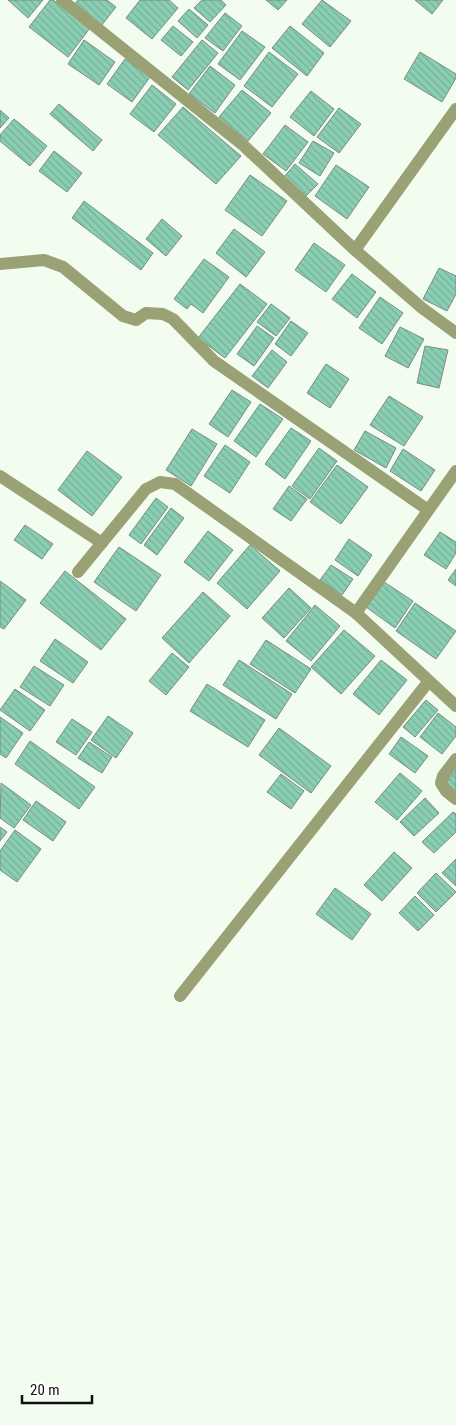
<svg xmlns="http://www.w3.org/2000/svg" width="456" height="1425" font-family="'Roboto Condensed',sans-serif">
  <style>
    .building { fill: url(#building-back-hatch); stroke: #7b8b84 }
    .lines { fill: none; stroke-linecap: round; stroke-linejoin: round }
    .minor { stroke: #9aa174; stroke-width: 12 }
  </style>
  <defs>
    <pattern id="building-back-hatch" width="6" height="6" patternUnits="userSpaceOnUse" patternTransform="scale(1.25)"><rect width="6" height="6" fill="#8acfb3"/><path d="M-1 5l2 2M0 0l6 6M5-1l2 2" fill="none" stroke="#76b199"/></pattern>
  </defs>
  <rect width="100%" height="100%" fill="#f2fdf0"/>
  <g class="building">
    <polygon points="8,0 43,0 28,18"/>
    <polygon points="50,0 53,0 90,28 68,57 29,27"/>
    <polygon points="78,0 107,0 116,7 101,26 74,5"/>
    <polygon points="140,0 169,0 178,8 152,39 126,18"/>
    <polygon points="202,0 221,0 226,5 210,22 194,8"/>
    <polygon points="266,0 287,0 278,10"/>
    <polygon points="322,0 351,21 330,47 302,24"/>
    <polygon points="415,0 443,0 432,14"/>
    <polygon points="189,9 208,25 197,38 178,21"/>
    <polygon points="225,13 242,26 223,51 205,38"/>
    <polygon points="173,26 193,42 181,56 161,40"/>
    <polygon points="290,26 324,53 307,76 272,48"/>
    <polygon points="242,31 265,47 240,80 218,64"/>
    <polygon points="84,40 115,62 99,85 68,64"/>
    <polygon points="202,40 218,53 188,90 172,77"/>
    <polygon points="269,52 298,74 272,107 244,86"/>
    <polygon points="420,52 456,74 456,78 442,102 404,79"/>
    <polygon points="125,59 150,77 132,102 107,84"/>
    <polygon points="210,66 235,85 215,113 189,94"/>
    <polygon points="152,85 176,104 154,132 130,114"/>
    <polygon points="242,90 271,113 248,141 219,117"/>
    <polygon points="311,91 334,109 314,136 290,117"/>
    <polygon points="59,104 102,140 93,151 50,114"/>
    <polygon points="183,107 241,156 216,184 158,135"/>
    <polygon points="339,108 361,124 339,153 317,137"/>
    <polygon points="0,110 9,118 0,128"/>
    <polygon points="14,119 47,146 30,166 0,141 0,135"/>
    <polygon points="285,125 308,142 286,171 263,154"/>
    <polygon points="313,141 334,153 320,176 299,163"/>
    <polygon points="54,151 82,173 67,192 39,171"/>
    <polygon points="295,164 318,184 306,196 284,177"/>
    <polygon points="336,165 369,187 347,219 315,196"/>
    <polygon points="250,175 287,201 262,236 225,210"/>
    <polygon points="84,201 153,253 141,270 72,218"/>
    <polygon points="162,219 182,236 166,256 146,239"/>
    <polygon points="234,229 265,252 246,277 216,253"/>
    <polygon points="314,243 345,265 326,292 295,270"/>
    <polygon points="204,259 229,277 203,313 191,304 187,309 174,299"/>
    <polygon points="439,268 456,276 456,294 447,311 423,299"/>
    <polygon points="352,274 376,292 357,318 332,299"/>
    <polygon points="240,284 267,304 225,358 198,338"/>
    <polygon points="380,297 403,313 382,344 359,328"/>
    <polygon points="271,304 290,318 276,336 257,322"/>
    <polygon points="291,321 308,333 291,356 275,344"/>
    <polygon points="257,326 274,338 254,366 237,354"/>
    <polygon points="400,327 424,339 408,368 385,356"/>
    <polygon points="425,346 448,350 439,388 417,383"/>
    <polygon points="272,350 287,362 268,388 252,376"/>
    <polygon points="326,364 349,379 330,408 307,393"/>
    <polygon points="232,390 251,402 228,437 209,424"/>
    <polygon points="389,396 423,417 404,446 370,425"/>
    <polygon points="260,404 283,419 256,457 234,441"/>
    <polygon points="291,428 311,441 285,479 265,464"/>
    <polygon points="192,429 217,444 191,486 166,470"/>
    <polygon points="365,431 396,448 386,468 354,450"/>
    <polygon points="225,445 250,462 230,493 204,476"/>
    <polygon points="319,448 337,461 310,499 292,486"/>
    <polygon points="403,449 435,470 421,491 390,471"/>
    <polygon points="87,451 122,477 92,516 58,490"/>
    <polygon points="337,465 368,487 341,524 310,502"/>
    <polygon points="289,486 307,499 291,521 273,509"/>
    <polygon points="156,498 168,507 141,544 129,535"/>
    <polygon points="171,508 184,518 157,555 144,545"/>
    <polygon points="25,525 53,544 42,559 14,540"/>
    <polygon points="208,531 233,550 209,581 184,562"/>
    <polygon points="440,532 456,542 456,553 446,569 424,555"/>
    <polygon points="349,539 372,555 358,576 335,560"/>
    <polygon points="250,545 280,571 247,609 217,583"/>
    <polygon points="119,547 161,575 136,611 94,582"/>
    <polygon points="331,565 353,579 342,595 320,580"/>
    <polygon points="456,569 456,586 448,580"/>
    <polygon points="65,571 126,619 101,650 40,603"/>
    <polygon points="0,581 26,600 4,629 0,627"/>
    <polygon points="384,582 413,601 395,628 366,607"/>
    <polygon points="289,588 311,608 284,638 262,618"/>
    <polygon points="203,592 230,616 189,663 162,638"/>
    <polygon points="415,603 456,631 436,659 396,631"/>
    <polygon points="315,605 340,626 311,661 286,641"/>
    <polygon points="344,630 375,656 341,694 311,667"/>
    <polygon points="55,639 88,662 73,683 40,661"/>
    <polygon points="266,640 311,669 295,693 250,664"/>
    <polygon points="172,653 189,667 166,695 149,681"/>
    <polygon points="239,660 292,694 276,719 223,685"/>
    <polygon points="381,660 407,680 379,715 353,694"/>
    <polygon points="34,666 64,685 50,706 20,687"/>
    <polygon points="207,684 265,720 248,747 190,711"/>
    <polygon points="15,689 45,710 30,731 0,710"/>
    <polygon points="426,700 438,710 415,737 403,727"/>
    <polygon points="438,713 456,727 456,736 442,754 420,737"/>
    <polygon points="108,716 133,733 116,758 91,740"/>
    <polygon points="0,717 23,733 6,758 0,754"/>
    <polygon points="72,719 92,732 76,755 56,742"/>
    <polygon points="279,728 331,766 311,793 259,755"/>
    <polygon points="401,737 428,756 415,773 389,754"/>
    <polygon points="30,741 95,787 79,809 15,764"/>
    <polygon points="89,742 112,757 102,773 78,758"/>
    <polygon points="456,770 456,791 446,783"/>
    <polygon points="400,773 422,791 397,820 375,802"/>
    <polygon points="281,774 304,791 291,809 267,792"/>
    <polygon points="1,783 31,805 14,828 0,818"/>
    <polygon points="425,798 439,813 414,836 400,822"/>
    <polygon points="36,801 66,822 53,841 23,820"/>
    <polygon points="453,812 456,814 456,832 434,853 422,842"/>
    <polygon points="0,827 7,832 0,841"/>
    <polygon points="15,830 41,849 17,882 0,870 0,851"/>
    <polygon points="394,852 412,868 382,901 364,885"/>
    <polygon points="456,859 456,886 442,873"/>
    <polygon points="436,873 456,892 436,912 417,893"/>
    <polygon points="335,888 371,914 352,940 316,914"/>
    <polygon points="415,896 434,915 418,931 399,913"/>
  </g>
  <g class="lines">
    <g class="minor">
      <polyline points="62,0 243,145 355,250 422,308 456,333"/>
      <polyline points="355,250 456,109"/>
      <polyline points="0,264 44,260 63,267 123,316 136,320 146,313 163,314 173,319 214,361 428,510"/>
      <polyline points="0,476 102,543"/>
      <polyline points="78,572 146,489 160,482 175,484 356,613 456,471"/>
      <polyline points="356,613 456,706"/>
      <polyline points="456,759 443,776 441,783 446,791 456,799"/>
      <polyline points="180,996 429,681"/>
    </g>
  </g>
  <path d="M22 1395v8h70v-8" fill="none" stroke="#0e120e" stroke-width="2.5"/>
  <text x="30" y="1395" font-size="15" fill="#0e120e" stroke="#ffffff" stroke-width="4" paint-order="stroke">20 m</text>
</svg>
